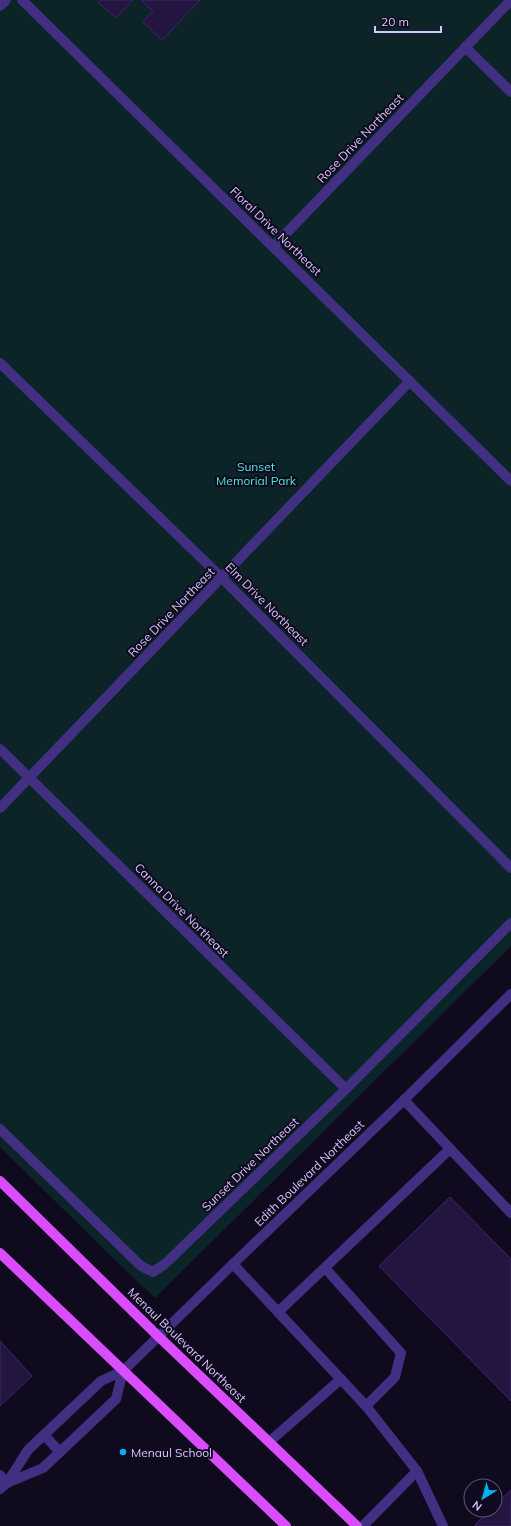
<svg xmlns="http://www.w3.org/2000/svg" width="511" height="1526" font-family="Mulish,sans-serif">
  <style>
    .green { fill: #0c2428 }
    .building { fill: #241440; stroke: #3f246f }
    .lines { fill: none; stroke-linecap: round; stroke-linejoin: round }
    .minor { stroke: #413081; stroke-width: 10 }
    .major { stroke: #da4dff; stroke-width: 10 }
    .poi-dot { fill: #00b1f1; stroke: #100a1e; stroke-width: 1.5 }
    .labels { text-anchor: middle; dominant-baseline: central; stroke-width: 4; stroke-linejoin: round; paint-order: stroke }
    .street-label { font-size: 12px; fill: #d6c6ff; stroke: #100a1e }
    .park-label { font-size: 12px; fill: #48e9dc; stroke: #100a1e }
    .poi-label { font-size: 12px; fill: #d6c6ff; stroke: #100a1e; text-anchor: start }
  </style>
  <rect width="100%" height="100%" fill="#100a1e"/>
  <polygon class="green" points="0,0 511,0 511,946 155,1298 117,1262 0,1147"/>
  <g class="building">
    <polygon points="100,0 133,0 116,18 98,2"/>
    <polygon points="141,0 200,0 162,40 143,22 153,11"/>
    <polygon points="450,1197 511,1259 511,1401 379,1266"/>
    <polygon points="0,1341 32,1376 0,1406"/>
    <polygon points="511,1490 511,1526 476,1526 475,1525 490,1510 495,1510 495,1505"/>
  </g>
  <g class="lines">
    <g class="minor">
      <polyline points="22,0 511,481"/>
      <polyline points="0,6 6,0"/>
      <polyline points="465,47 511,92"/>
      <polyline points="273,247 511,0"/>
      <polyline points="0,363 222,578 511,868"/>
      <polyline points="0,749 346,1089"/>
      <polyline points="0,808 410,381"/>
      <polyline points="404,1100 511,1213"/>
      <polyline points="0,1129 141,1266 153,1272 165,1264 346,1089 511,923"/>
      <polyline points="233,1264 366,1406 417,1471 443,1526"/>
      <polyline points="325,1268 401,1353 395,1377 366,1406"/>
      <polyline points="278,1312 450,1149"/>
      <polyline points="44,1435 60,1452"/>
      <polyline points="269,1442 341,1379"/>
      <polyline points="0,1475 7,1483"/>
      <polyline points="7,1483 43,1468 116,1399 123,1371"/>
      <polyline points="0,1489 7,1483 28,1450 101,1381 123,1371 233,1264 404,1100 511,994"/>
      <polyline points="363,1526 417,1471"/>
    </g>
    <g class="major">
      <polyline points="0,1181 158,1336 357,1526"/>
      <polyline points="0,1253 286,1526"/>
    </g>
  </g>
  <circle class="poi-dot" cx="123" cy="1452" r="4"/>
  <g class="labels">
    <g class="street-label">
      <text transform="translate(360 138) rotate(-46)">Rose Drive Northeast</text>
      <text transform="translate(276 231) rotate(44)">Floral Drive Northeast</text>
      <text transform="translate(267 604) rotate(45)">Elm Drive Northeast</text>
      <text transform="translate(171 612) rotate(-46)">Rose Drive Northeast</text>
      <text transform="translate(182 910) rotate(45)">Canna Drive Northeast</text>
      <text transform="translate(250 1164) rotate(-44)">Sunset Drive Northeast</text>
      <text transform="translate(309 1173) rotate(-44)">Edith Boulevard Northeast</text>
      <text transform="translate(187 1345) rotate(44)">Menaul Boulevard Northeast</text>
    </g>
    <g class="park-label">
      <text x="256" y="466">Sunset<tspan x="256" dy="14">Memorial Park</tspan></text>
    </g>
    <g class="poi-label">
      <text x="131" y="1452">Menaul School</text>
    </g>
  </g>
  <g transform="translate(483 1498) rotate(217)"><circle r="19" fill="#100a1e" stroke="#5f5578"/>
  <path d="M0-3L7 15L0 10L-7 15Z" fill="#00b1f1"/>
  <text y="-6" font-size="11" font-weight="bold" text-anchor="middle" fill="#d6c6ff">N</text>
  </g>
  <path d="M375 26v6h66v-6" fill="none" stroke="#d6c6ff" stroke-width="2"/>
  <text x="381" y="26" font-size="12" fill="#d6c6ff" stroke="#100a1e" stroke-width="3" paint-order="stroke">20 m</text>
</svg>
